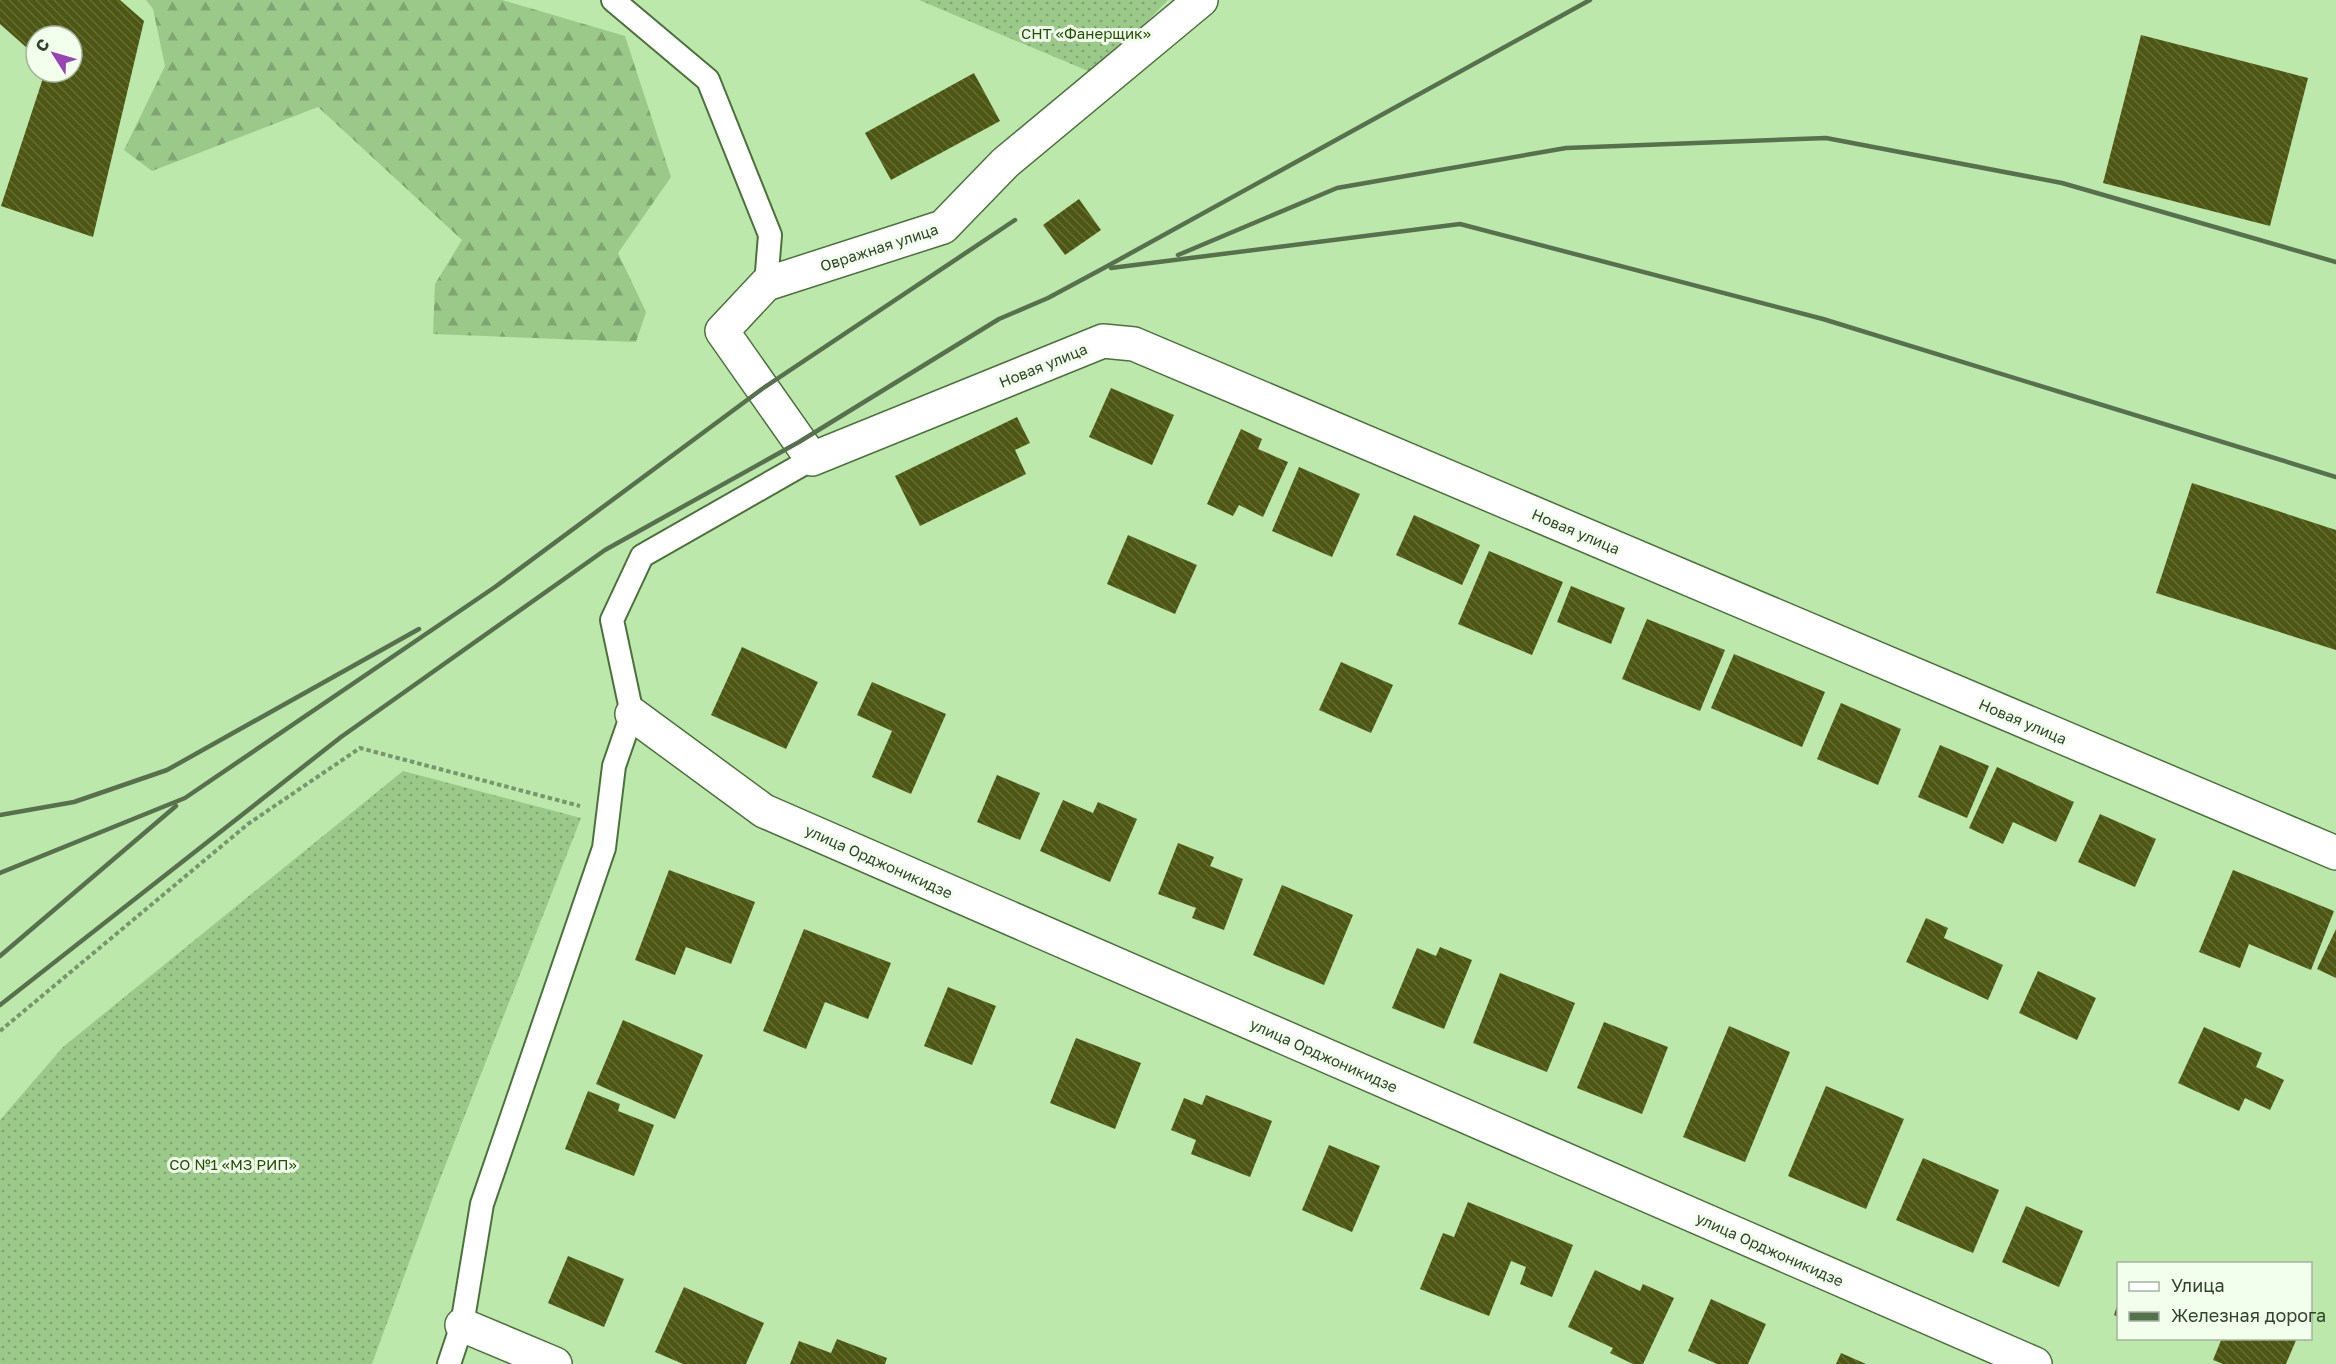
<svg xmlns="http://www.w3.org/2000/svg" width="2336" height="1364" font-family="'Golos Text',sans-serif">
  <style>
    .forest { fill: url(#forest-firs) }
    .garden { fill: url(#garden-dots) }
    .building { fill: url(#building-back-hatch) }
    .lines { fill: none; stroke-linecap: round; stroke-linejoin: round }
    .lane-casing { stroke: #4b723b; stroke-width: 26 }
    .street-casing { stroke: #4b723b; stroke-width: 36 }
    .path { stroke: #77966b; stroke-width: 4; stroke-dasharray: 4.5 3; stroke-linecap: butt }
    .lane { stroke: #fff; stroke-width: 22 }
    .street { stroke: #fff; stroke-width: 33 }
    .rail { stroke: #57704d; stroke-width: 4.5 }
    .labels { text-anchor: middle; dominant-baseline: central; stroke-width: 6; stroke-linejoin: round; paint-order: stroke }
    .park-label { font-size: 15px; fill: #225105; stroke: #f1ffec }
    .street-label { font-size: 15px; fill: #31432a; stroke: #f1ffec }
  </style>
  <defs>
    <pattern id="forest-firs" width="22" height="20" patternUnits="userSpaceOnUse" patternTransform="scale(1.5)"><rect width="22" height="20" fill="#9bc989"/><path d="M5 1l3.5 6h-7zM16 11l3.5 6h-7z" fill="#7fa570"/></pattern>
    <pattern id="garden-dots" width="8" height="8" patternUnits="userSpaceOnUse" patternTransform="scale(1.5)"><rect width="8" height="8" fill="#9bc989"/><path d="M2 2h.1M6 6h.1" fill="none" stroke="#7fa570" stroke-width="1.8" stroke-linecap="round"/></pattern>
    <pattern id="building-back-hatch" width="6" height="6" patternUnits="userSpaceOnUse" patternTransform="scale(1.5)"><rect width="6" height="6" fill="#4d5612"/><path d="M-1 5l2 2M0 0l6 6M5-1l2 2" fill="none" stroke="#646d35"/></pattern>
  </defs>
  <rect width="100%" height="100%" fill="#bce8ab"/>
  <polygon class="forest" points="146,0 502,0 625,36 671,177 618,253 646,312 636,342 433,334 435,284 462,240 318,107 152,171 124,150 165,66 153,9"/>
  <g class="garden">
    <polygon points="919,0 1168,0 1095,74"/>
    <polygon points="403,771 581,818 433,1197 372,1364 0,1364 0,1120 63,1047"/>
  </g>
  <g class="building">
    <polygon points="0,0 120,0 144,21 93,237 1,206 45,72 72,72 72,36 36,36 36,56 0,24"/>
    <polygon points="2141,35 2308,78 2270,226 2103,183"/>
    <polygon points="974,73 1000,121 891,180 865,133"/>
    <polygon points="1079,199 1101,230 1065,255 1043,225"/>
    <polygon points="1111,388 1174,415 1152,465 1089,437"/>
    <polygon points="1017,417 1030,443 1015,450 1026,474 920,526 895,476"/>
    <polygon points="1241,429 1262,439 1258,449 1288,462 1263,517 1239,505 1233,516 1207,504"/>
    <polygon points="1299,467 1360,494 1332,557 1272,531"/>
    <polygon points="2192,483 2336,530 2336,650 2156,593"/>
    <polygon points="1414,515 1480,545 1462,585 1396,555"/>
    <polygon points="1128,535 1197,565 1175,614 1107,584"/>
    <polygon points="1489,551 1563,582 1532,655 1458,624"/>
    <polygon points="1571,586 1625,608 1611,644 1557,622"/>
    <polygon points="1647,619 1725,650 1700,711 1622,679"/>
    <polygon points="742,647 818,682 786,749 711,715"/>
    <polygon points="1734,654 1825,692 1802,747 1711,708"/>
    <polygon points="1341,662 1393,685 1371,733 1319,710"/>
    <polygon points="872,682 946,714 911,794 872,777 892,731 857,715"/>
    <polygon points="1841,703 1901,729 1878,785 1817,759"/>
    <polygon points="1940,745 1989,766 1967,818 1918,797"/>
    <polygon points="1997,767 2074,802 2056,842 2013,822 2003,844 1969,828"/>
    <polygon points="997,775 1040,793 1020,840 977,822"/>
    <polygon points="1063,800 1093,813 1098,802 1137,819 1110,882 1040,851"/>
    <polygon points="2100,814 2156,839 2135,887 2078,862"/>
    <polygon points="1178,843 1214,857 1210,866 1243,879 1224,930 1192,918 1196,908 1158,894"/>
    <polygon points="669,870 755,902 731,964 686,947 675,975 635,960"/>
    <polygon points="2233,870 2334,911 2311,970 2249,944 2240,968 2199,952"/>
    <polygon points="1282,885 1353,915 1324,985 1253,955"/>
    <polygon points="1926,918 1948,928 1944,938 2003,965 1988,1000 1906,962"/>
    <polygon points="804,929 891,963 868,1019 825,1002 806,1049 763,1031"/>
    <polygon points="2336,929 2336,978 2317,969"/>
    <polygon points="1440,947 1472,960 1444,1029 1392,1008 1417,948 1436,956"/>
    <polygon points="2038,971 2096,998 2077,1040 2019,1013"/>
    <polygon points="1500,973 1575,1003 1547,1072 1473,1043"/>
    <polygon points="948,987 996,1006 972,1065 924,1046"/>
    <polygon points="623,1020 703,1055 675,1119 596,1084"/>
    <polygon points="1604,1022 1668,1047 1642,1114 1577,1088"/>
    <polygon points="1729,1026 1790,1052 1745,1162 1683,1137"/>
    <polygon points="2204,1027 2262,1053 2256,1067 2284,1080 2270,1110 2245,1098 2239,1111 2178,1083"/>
    <polygon points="1076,1038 1141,1063 1115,1129 1050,1103"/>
    <polygon points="1826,1086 1904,1119 1866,1209 1788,1176"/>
    <polygon points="588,1091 620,1104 618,1111 654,1125 634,1176 565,1149"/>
    <polygon points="1206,1095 1272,1121 1250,1177 1191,1154 1196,1140 1171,1130 1184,1098 1202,1105"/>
    <polygon points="1329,1145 1380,1166 1352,1232 1302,1210"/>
    <polygon points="1923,1158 1999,1190 1973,1253 1896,1220"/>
    <polygon points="1468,1202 1573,1245 1552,1297 1520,1284 1526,1267 1511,1261 1489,1316 1420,1289 1443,1233 1454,1237"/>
    <polygon points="2026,1206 2083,1231 2059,1287 2002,1262"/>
    <polygon points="568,1256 624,1279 604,1327 548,1303"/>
    <polygon points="1595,1270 1640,1291 1643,1284 1674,1298 1643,1364 1633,1364 1610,1353 1613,1348 1568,1327"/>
    <polygon points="684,1287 764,1323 746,1364 683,1364 655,1352"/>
    <polygon points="1711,1299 1766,1324 1748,1364 1717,1364 1688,1351"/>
    <polygon points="2118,1303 2118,1317 2114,1315"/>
    <polygon points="2222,1338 2297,1338 2286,1364 2223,1364 2213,1360"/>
    <polygon points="837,1339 887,1358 885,1364 790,1364 799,1341 831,1353"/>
    <polygon points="1841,1353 1866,1364 1836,1364"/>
  </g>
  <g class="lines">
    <g class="lane-casing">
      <g id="lane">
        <polyline points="613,0 708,80 770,235 766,284"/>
        <polyline points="449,1364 462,1325 482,1204 604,848 614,766 632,714 612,620 642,556 812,459"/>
      </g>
    </g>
    <g class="street-casing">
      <g id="street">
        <polyline points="1201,0 1005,163 943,227 766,284 722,331 812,459 1103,341 1134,344 2336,853"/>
        <polyline points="632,714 764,811 2035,1364"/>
        <polyline points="462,1325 555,1364"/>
      </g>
    </g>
    <polyline class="path" points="0,1031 248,824 360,748 580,806"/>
    <use href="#lane" class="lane"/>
    <use href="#street" class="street"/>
    <g class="rail">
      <polyline points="1178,255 1337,188 1566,148 1826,138 2062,183 2336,262"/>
      <polyline points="1111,268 1460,224 1823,319 2336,477"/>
      <polyline points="0,815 74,802 167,770 419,629"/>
      <polyline points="0,873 185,798 495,587 762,389 1015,220"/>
      <polyline points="0,956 176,806"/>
      <polyline points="0,1005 341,737 605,550 799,442 999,319 1048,298 1102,269 1590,0"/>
    </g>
  </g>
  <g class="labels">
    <g class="park-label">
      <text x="1086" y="33">СНТ «Фанерщик»</text>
      <text x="233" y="1164">СО №1 «МЗ РИП»</text>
    </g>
    <g class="street-label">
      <text transform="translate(879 247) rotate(-18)">Овражная улица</text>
      <text transform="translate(1043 365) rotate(-22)">Новая улица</text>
      <text transform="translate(1576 531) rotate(23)">Новая улица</text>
      <text transform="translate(2023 721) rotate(23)">Новая улица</text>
      <text transform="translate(879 861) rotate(24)">улица Орджоникидзе</text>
      <text transform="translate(1324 1055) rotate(24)">улица Орджоникидзе</text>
      <text transform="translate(1770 1249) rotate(24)">улица Орджоникидзе</text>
    </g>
  </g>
  <rect x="2117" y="1262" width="195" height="78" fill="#f1ffec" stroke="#a4b49e" stroke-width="1.5"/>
  <rect x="2129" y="1282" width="30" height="9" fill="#ffffff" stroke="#a4b49e" stroke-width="1.5"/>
  <text x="2171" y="1292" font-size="18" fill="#31432a">Улица</text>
  <rect x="2129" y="1312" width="30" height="9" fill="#57704d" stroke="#a4b49e" stroke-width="1.5"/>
  <text x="2171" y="1322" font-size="18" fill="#31432a">Железная дорога</text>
  <g transform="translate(54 54) rotate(307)"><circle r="28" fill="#f1ffec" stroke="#a4b49e" stroke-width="1.5"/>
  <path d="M0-4.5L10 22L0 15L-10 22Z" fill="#9844b2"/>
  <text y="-9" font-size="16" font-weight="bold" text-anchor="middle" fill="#31432a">С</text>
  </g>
</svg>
